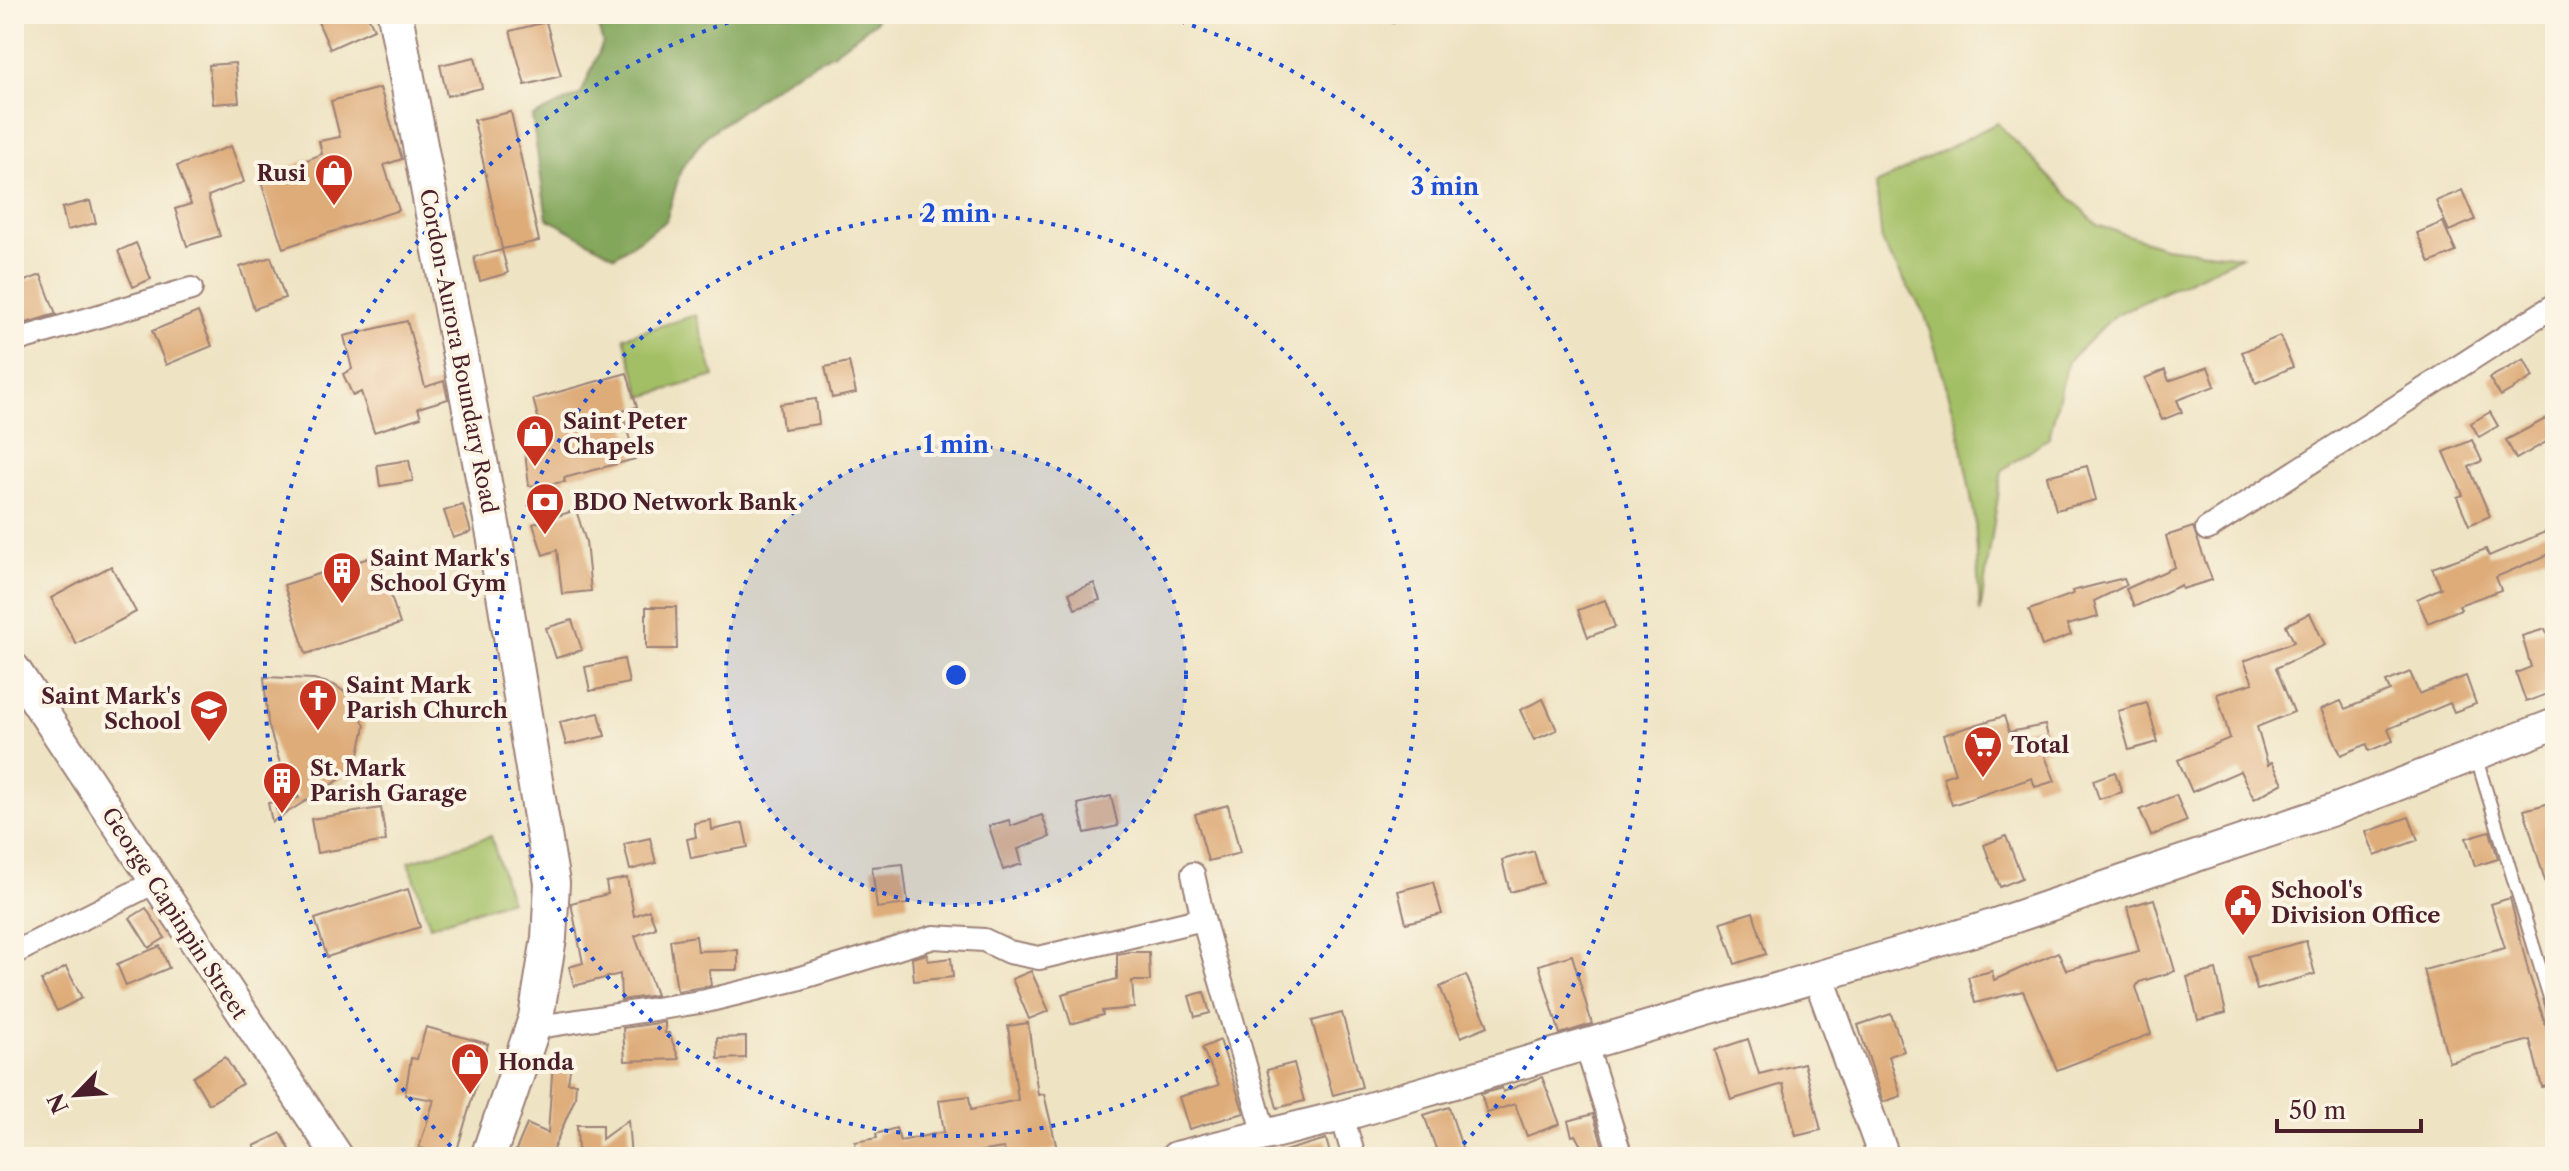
<svg xmlns="http://www.w3.org/2000/svg" width="2569" height="1171" font-family="'Libre Caslon Text',serif">
	<style>
		.green { fill: #a3bf65; stroke: #766f48; stroke-width: 2 }
		.forest { fill: #82a65a; stroke: #666242; stroke-width: 2 }
		.building { fill: #deac79 }
		.lines { fill: none; stroke-linecap: round; stroke-linejoin: round }
		.lane-casing { stroke: #9c8177; stroke-width: 15 }
		.street-casing { stroke: #9c8177; stroke-width: 26 }
		.secondary-casing { stroke: #9c8177; stroke-width: 34 }
		.primary-casing { stroke: #9c8177; stroke-width: 38 }
		.path { stroke: #9c8177; stroke-width: 3; stroke-dasharray: 2 6; stroke-linecap: butt }
		.lane { stroke: #fff; stroke-width: 11 }
		.street { stroke: #fff; stroke-width: 22 }
		.secondary { stroke: #fff; stroke-width: 30 }
		.primary { stroke: #fff; stroke-width: 34 }
		.ring { fill: none; stroke: #1d4ed8; stroke-width: 4; stroke-dasharray: 4 8 }
		.labels { text-anchor: middle; stroke-width: 8; stroke-linejoin: round; paint-order: stroke }
		.poi-label { font-size: 22px; font-weight: bold; fill: #4a1f2b; stroke: #fcf5e5; text-anchor: start }
		.street-label { font-size: 22px; fill: #4a1f2b; stroke: #fcf5e5 }
		.centre { fill: #1d4ed8; stroke: #fcf5e5; stroke-width: 4 }
		.ring-label { font-size: 24px; text-anchor: middle; font-weight: bold; fill: #1d4ed8; stroke: #fcf5e5; stroke-width: 8; stroke-linejoin: round; paint-order: stroke }
	</style>
	<rect width="100%" height="100%" fill="#fcf5e5"/>
	<filter id="ink" filterUnits="userSpaceOnUse"><feTurbulence type="fractalNoise" baseFrequency=".0125" numOctaves="2"/><feDisplacementMap in="SourceGraphic" scale="16" xChannelSelector="R" yChannelSelector="G"/><feConvolveMatrix kernelMatrix="1 2 1 2 8 2 1 2 1" color-interpolation-filters="sRGB"/></filter>
	<filter id="wash" filterUnits="userSpaceOnUse"><feTurbulence type="fractalNoise" baseFrequency=".006" numOctaves="4" result="noise"/><feDisplacementMap in="SourceGraphic" scale="32" xChannelSelector="R" yChannelSelector="G"/><feGaussianBlur stdDeviation="1.8" result="paint"/><feColorMatrix in="noise" values="0 0 0 0 0 0 0 0 0 0 0 0 0 0 0 0 0 1.4 0 .05"/><feComposite in="paint" operator="in"/></filter>
	<g filter="url(#wash)">
		<rect width="100%" height="100%" fill="#eee3c3"/>
		<g class="green">
			<polygon points="1997,123 2097,225 2164,247 2241,256 2115,315 2068,361 2049,437 2002,470 1980,613 1975,519 1958,425 1925,315 1882,243 1876,184"/>
			<polygon points="696,315 714,376 642,397 624,337"/>
			<polygon points="491,836 510,900 430,926 409,862"/>
		</g>
		<polygon class="forest" points="594,14 875,14 876,21 834,53 791,75 706,136 681,169 666,221 615,256 547,218 532,117 581,94 603,43"/>
		<g id="blocks">
			<g class="building">
				<polygon points="334,14 367,14 374,29 330,49 318,22"/>
				<polygon points="546,22 561,76 525,85 510,31"/>
				<polygon points="475,57 482,88 447,96 440,65"/>
				<polygon points="235,63 239,102 213,104 209,65"/>
				<polygon points="380,88 402,159 384,165 399,210 283,248 260,179 322,154 319,141 340,137 331,101"/>
				<polygon points="511,112 539,241 502,249 474,120"/>
				<polygon points="231,146 244,182 208,196 220,236 187,246 175,209 191,204 177,166"/>
				<polygon points="2462,190 2475,220 2449,231 2436,201"/>
				<polygon points="90,201 96,223 67,230 62,208"/>
				<polygon points="2443,222 2456,252 2430,263 2417,233"/>
				<polygon points="136,243 151,279 133,287 118,251"/>
				<polygon points="502,250 508,273 480,281 474,257"/>
				<polygon points="271,257 285,298 254,309 240,267"/>
				<polygon points="41,275 56,314 23,324 14,301 14,285"/>
				<polygon points="198,312 212,346 166,365 152,331"/>
				<polygon points="407,321 425,387 444,381 448,399 418,408 421,417 374,432 361,392 353,396 343,374 352,369 344,336"/>
				<polygon points="2280,336 2293,367 2256,383 2242,352"/>
				<polygon points="2524,359 2533,377 2501,396 2489,378"/>
				<polygon points="849,362 856,393 832,398 825,367"/>
				<polygon points="2208,367 2215,386 2177,400 2182,412 2162,420 2145,378 2165,370 2169,381"/>
				<polygon points="627,373 637,407 622,411 635,459 564,478 565,482 529,486 525,453 547,450 533,399"/>
				<polygon points="816,399 819,424 783,429 780,404"/>
				<polygon points="2490,412 2498,426 2479,437 2471,423"/>
				<polygon points="2555,414 2555,437 2516,459 2506,440"/>
				<polygon points="2472,440 2482,461 2469,467 2490,516 2469,525 2457,497 2463,495 2444,452"/>
				<polygon points="409,460 413,481 380,486 377,465"/>
				<polygon points="2087,466 2096,500 2056,510 2047,476"/>
				<polygon points="463,505 471,532 453,538 444,511"/>
				<polygon points="576,510 586,542 591,591 562,594 557,550 543,555 533,524"/>
				<polygon points="2193,527 2212,580 2182,589 2181,585 2134,607 2126,589 2175,567 2166,536"/>
				<polygon points="2545,532 2554,552 2496,577 2501,590 2459,605 2461,609 2428,623 2417,599 2441,588 2432,568 2486,549 2489,556"/>
				<polygon points="378,555 400,624 306,654 284,585"/>
				<polygon points="111,566 136,612 76,644 51,598"/>
				<polygon points="2124,578 2127,585 2094,601 2098,617 2067,625 2071,635 2042,646 2029,610 2073,594 2072,591"/>
				<polygon points="1094,583 1100,600 1075,609 1069,593"/>
				<polygon points="1605,600 1615,627 1588,637 1578,610"/>
				<polygon points="646,607 676,607 677,649 646,649"/>
				<polygon points="2310,613 2325,645 2276,668 2294,712 2257,727 2268,765 2272,762 2283,783 2254,799 2240,771 2192,792 2178,760 2230,738 2217,694 2253,683 2244,661 2294,642 2286,625"/>
				<polygon points="572,620 582,650 556,658 546,628"/>
				<polygon points="2545,629 2555,661 2555,691 2526,702 2516,673 2531,667 2522,636"/>
				<polygon points="624,659 629,683 590,691 585,667"/>
				<polygon points="2410,672 2419,694 2466,676 2476,704 2454,712 2450,703 2388,729 2393,741 2369,751 2367,744 2341,755 2321,709 2341,701 2345,709 2390,691 2386,682"/>
				<polygon points="264,677 314,679 334,685 352,697 365,726 359,754 350,769 339,780 272,822 268,803 299,798 280,763 268,724"/>
				<polygon points="1543,699 1557,730 1534,740 1520,710"/>
				<polygon points="2147,703 2158,742 2129,750 2118,711"/>
				<polygon points="599,713 605,736 566,745 560,722"/>
				<polygon points="2004,716 2009,732 2045,725 2051,749 2043,751 2055,781 2035,787 2032,778 1952,805 1943,777 1955,773 1943,735"/>
				<polygon points="2115,772 2122,792 2099,799 2093,780"/>
				<polygon points="2176,795 2187,821 2151,836 2140,810"/>
				<polygon points="1111,796 1118,826 1085,833 1078,804"/>
				<polygon points="2550,803 2555,818 2555,900 2551,901 2524,810"/>
				<polygon points="1228,805 1240,853 1208,861 1195,814"/>
				<polygon points="381,808 386,841 317,853 311,819"/>
				<polygon points="1042,815 1050,837 1018,849 1022,864 1003,870 989,826 1009,820 1011,826"/>
				<polygon points="2409,817 2418,840 2375,856 2366,832"/>
				<polygon points="711,820 712,830 743,823 748,847 691,858 687,839 696,837 694,823"/>
				<polygon points="2490,831 2498,859 2475,866 2466,838"/>
				<polygon points="2006,836 2022,878 2000,887 1984,845"/>
				<polygon points="650,838 656,863 630,870 624,844"/>
				<polygon points="1534,851 1543,883 1510,892 1502,860"/>
				<polygon points="903,864 908,904 877,908 872,867"/>
				<polygon points="627,878 634,916 649,910 656,928 635,936 656,995 621,1000 620,974 574,986 569,967 583,963 571,903 608,894 606,882"/>
				<polygon points="1433,882 1442,914 1406,923 1398,891"/>
				<polygon points="408,889 420,927 327,957 315,919"/>
				<polygon points="2510,898 2529,974 2555,1053 2555,1084 2542,1087 2530,1040 2449,1062 2424,970 2505,948 2491,904"/>
				<polygon points="2154,899 2175,971 2139,982 2136,987 2151,1034 2057,1070 2023,991 1975,1003 1968,977 1992,971 1994,980 2058,952 2066,970 2139,951 2127,907"/>
				<polygon points="146,908 165,938 149,948 130,918"/>
				<polygon points="1753,912 1766,954 1735,964 1721,922"/>
				<polygon points="696,936 698,951 738,950 738,970 709,970 711,986 677,991 670,940"/>
				<polygon points="2306,941 2315,974 2257,990 2248,956"/>
				<polygon points="160,946 169,968 126,986 117,964"/>
				<polygon points="1129,952 1149,952 1150,981 1132,981 1134,1008 1102,1011 1103,1015 1071,1024 1062,994 1117,979 1117,954"/>
				<polygon points="927,954 928,961 951,958 953,977 914,981 912,958"/>
				<polygon points="1572,955 1592,1024 1560,1034 1539,965"/>
				<polygon points="66,967 82,998 57,1011 41,981"/>
				<polygon points="2216,970 2226,1013 2198,1020 2187,977"/>
				<polygon points="1031,971 1049,1011 1029,1019 1012,979"/>
				<polygon points="1466,975 1488,1026 1461,1037 1440,987"/>
				<polygon points="1204,992 1210,1013 1195,1017 1189,996"/>
				<polygon points="1342,1013 1362,1087 1333,1095 1312,1021"/>
				<polygon points="1891,1014 1904,1051 1889,1056 1901,1096 1883,1102 1858,1025"/>
				<polygon points="665,1022 665,1033 669,1033 679,1059 625,1061 623,1028"/>
				<polygon points="1028,1023 1038,1095 1044,1094 1057,1149 1022,1157 1005,1157 1004,1148 944,1157 858,1157 855,1142 877,1138 876,1134 896,1128 900,1141 944,1132 939,1100 969,1096 971,1110 1018,1100 1008,1026"/>
				<polygon points="426,1027 488,1044 455,1157 419,1148 434,1100 405,1095 411,1058 417,1059"/>
				<polygon points="746,1037 746,1058 718,1059 717,1038"/>
				<polygon points="1748,1039 1759,1074 1804,1063 1821,1130 1796,1136 1783,1084 1731,1100 1715,1050"/>
				<polygon points="1220,1040 1244,1113 1189,1129 1179,1097 1219,1085 1202,1048"/>
				<polygon points="225,1057 242,1084 209,1104 193,1077"/>
				<polygon points="553,1061 571,1063 568,1083 576,1083 575,1098 550,1157 513,1157 527,1124 548,1133"/>
				<polygon points="1294,1063 1304,1101 1277,1108 1267,1070"/>
				<polygon points="1542,1077 1560,1124 1527,1136 1515,1104 1487,1113 1481,1094 1502,1088 1503,1092"/>
				<polygon points="1449,1107 1465,1157 1439,1157 1424,1115"/>
				<polygon points="1593,1114 1606,1157 1587,1157 1575,1135 1572,1136 1568,1121"/>
				<polygon points="628,1120 631,1157 616,1157 616,1151 578,1152 577,1125 602,1125 602,1139"/>
				<polygon points="281,1133 294,1157 260,1157 254,1146"/>
				<polygon points="1326,1139 1331,1157 1275,1157 1274,1154"/>
			</g>
		</g>
	</g>
	<g filter="url(#ink)">
		<use href="#blocks" fill-opacity="0" stroke="#9c8177" stroke-width="2"/>
		<g class="lines">
			<g class="lane-casing">
				<polyline id="lane" points="2476,757 2555,1016"/>
			</g>
			<g class="street-casing">
				<g id="street">
					<polyline points="14,341 191,289"/>
					<polyline points="2207,529 2555,305"/>
					<polyline points="1193,874 1203,919 1265,1135"/>
					<polyline points="14,953 155,882"/>
					<polyline points="532,1028 706,1001 797,979 934,937 984,940 1009,952 1039,958 1203,919"/>
					<polyline points="1586,1045 1621,1157"/>
					<polyline points="1342,1116 1354,1157"/>
				</g>
			</g>
			<g class="secondary-casing">
				<g id="secondary">
					<polyline points="14,668 338,1157"/>
					<polyline points="1819,978 1884,1157"/>
					<polyline points="1176,1157 1342,1116 1977,930 2333,810 2555,724"/>
				</g>
			</g>
			<g class="primary-casing">
				<polyline id="primary" points="395,14 495,540 552,883 549,938 536,1018 488,1157"/>
			</g>
			<polyline class="path" points="1393,24 1394,14"/>
			<use href="#lane" class="lane"/>
			<use href="#street" class="street"/>
			<use href="#secondary" class="secondary"/>
			<use href="#primary" class="primary"/>
		</g>
	</g>
	<circle cx="956" cy="675" r="230" fill="#1d4ed8" fill-opacity=".12"/>
	<g class="ring">
		<circle cx="956" cy="675" r="230"/>
		<circle cx="956" cy="675" r="461"/>
		<path d="M459 1155A691 691 0 0 1 754 14M1158 14A691 691 0 0 1 1453 1155"/>
	</g>
	<defs>
		<g id="shop-pin" transform="scale(2)"><path d="M0 17L-7.5 6A9.5 9.5 0 1 1 7.5 6Z" fill="#c8321e" stroke="#fcf5e5"/><path d="M-5-2.5h2.3a2.7 3.5 0 0 1 5.4 0H5L5.5 6h-11ZM-1.5-2.5h3a1.5 2.3 0 0 0-3 0Z" fill="#fff"/></g>
		<g id="bank-pin" transform="scale(2)"><path d="M0 17L-7.5 6A9.5 9.5 0 1 1 7.5 6Z" fill="#c8321e" stroke="#fcf5e5"/><path d="M-6-4H6V4H-6ZM0-2.3a2.3 2.3 0 1 0 0 4.6a2.3 2.3 0 1 0 0-4.6Z" fill="#fff"/></g>
		<g id="building-pin" transform="scale(2)"><path d="M0 17L-7.5 6A9.5 9.5 0 1 1 7.5 6Z" fill="#c8321e" stroke="#fcf5e5"/><path d="M-4-6H4V6H1V3H-1V6H-4ZM-2.5-4.3h1.7v1.8h-1.7ZM.8-4.3h1.7v1.8H.8ZM-2.5-1h1.7V.8h-1.7ZM.8-1h1.7V.8H.8Z" fill="#fff"/></g>
		<g id="church-pin" transform="scale(2)"><path d="M0 17L-7.5 6A9.5 9.5 0 1 1 7.5 6Z" fill="#c8321e" stroke="#fcf5e5"/><path d="M-1.2-6h2.4v3.5h3.3v2.4h-3.3V6h-2.4V-.1h-3.3v-2.4h3.3Z" fill="#fff"/></g>
		<g id="school-pin" transform="scale(2)"><path d="M0 17L-7.5 6A9.5 9.5 0 1 1 7.5 6Z" fill="#c8321e" stroke="#fcf5e5"/><path d="M0-5L7-2L0 1L-7-2ZM-4 1L0 2.5L4 1V4Q0 6-4 4Z" fill="#fff"/></g>
		<g id="supermarket-pin" transform="scale(2)"><path d="M0 17L-7.5 6A9.5 9.5 0 1 1 7.5 6Z" fill="#c8321e" stroke="#fcf5e5"/><path d="M-6-5.5h2.5l.6 2H6L4.5 2H-2.5L-4.4-4H-6ZM-1.5 3.2a1.3 1.3 0 1 0 .1 0ZM3 3.2a1.3 1.3 0 1 0 .1 0Z" fill="#fff"/></g>
		<g id="civic-pin" transform="scale(2)"><path d="M0 17L-7.5 6A9.5 9.5 0 1 1 7.5 6Z" fill="#c8321e" stroke="#fcf5e5"/><path d="M-.6-6.5H3V-4.5H.6V-3L4-1V1h2V6H-6V1h2V-1L-.6-3ZM-1.2 2.5V6h2.4V2.5Z" fill="#fff"/></g>
	</defs>
	<g fill-rule="evenodd">
		<use href="#shop-pin" x="334" y="173"/>
		<use href="#shop-pin" x="535" y="434"/>
		<use href="#bank-pin" x="545" y="502"/>
		<use href="#building-pin" x="342" y="571"/>
		<use href="#church-pin" x="318" y="698"/>
		<use href="#school-pin" x="209" y="709"/>
		<use href="#supermarket-pin" x="1983" y="745"/>
		<use href="#building-pin" x="282" y="781"/>
		<use href="#civic-pin" x="2243" y="903"/>
		<use href="#shop-pin" x="470" y="1062"/>
	</g>
	<g class="labels">
		<g class="poi-label">
			<text x="306" y="181" text-anchor="end">Rusi</text>
			<text x="563" y="429">Saint Peter<tspan x="563" dy="25">Chapels</tspan></text>
			<text x="573" y="510">BDO Network Bank</text>
			<text x="370" y="566">Saint Mark's<tspan x="370" dy="25">School Gym</tspan></text>
			<text x="346" y="693">Saint Mark<tspan x="346" dy="25">Parish Church</tspan></text>
			<text x="181" y="704" text-anchor="end">Saint Mark's<tspan x="181" dy="25">School</tspan></text>
			<text x="2011" y="753">Total</text>
			<text x="310" y="776">St. Mark<tspan x="310" dy="25">Parish Garage</tspan></text>
			<text x="2271" y="898">School's<tspan x="2271" dy="25">Division Office</tspan></text>
			<text x="498" y="1070">Honda</text>
		</g>
		<g class="street-label">
			<text transform="translate(459 351) rotate(79)" y="8">Cordon-Aurora Boundary Road</text>
			<text transform="translate(175 913) rotate(57)" y="8">George Capinpin Street</text>
		</g>
	</g>
	<circle cx="956" cy="675" r="12" class="centre"/>
	<g class="ring-label">
		<text x="1445" y="195">3 min</text>
		<text x="956" y="222">2 min</text>
		<text x="956" y="453">1 min</text>
	</g>
	<rect width="2569" height="1171" fill="none" stroke="#fcf5e5" stroke-width="48"/>
	<g transform="translate(76 1095) rotate(245)" stroke="#fcf5e5" stroke-width="6" paint-order="stroke">
	<path d="M0-6L14 30L0 20L-14 30Z" fill="#4a1f2b"/>
	<text y="-12" font-size="22" font-weight="bold" text-anchor="middle" fill="#4a1f2b">N</text>
	</g>
	<path d="M2277 1119v12h144v-12" fill="none" stroke="#4a1f2b" stroke-width="4"/>
	<text x="2289" y="1119" font-size="24" fill="#4a1f2b" stroke="#fcf5e5" stroke-width="6" paint-order="stroke">50 m</text>
</svg>
